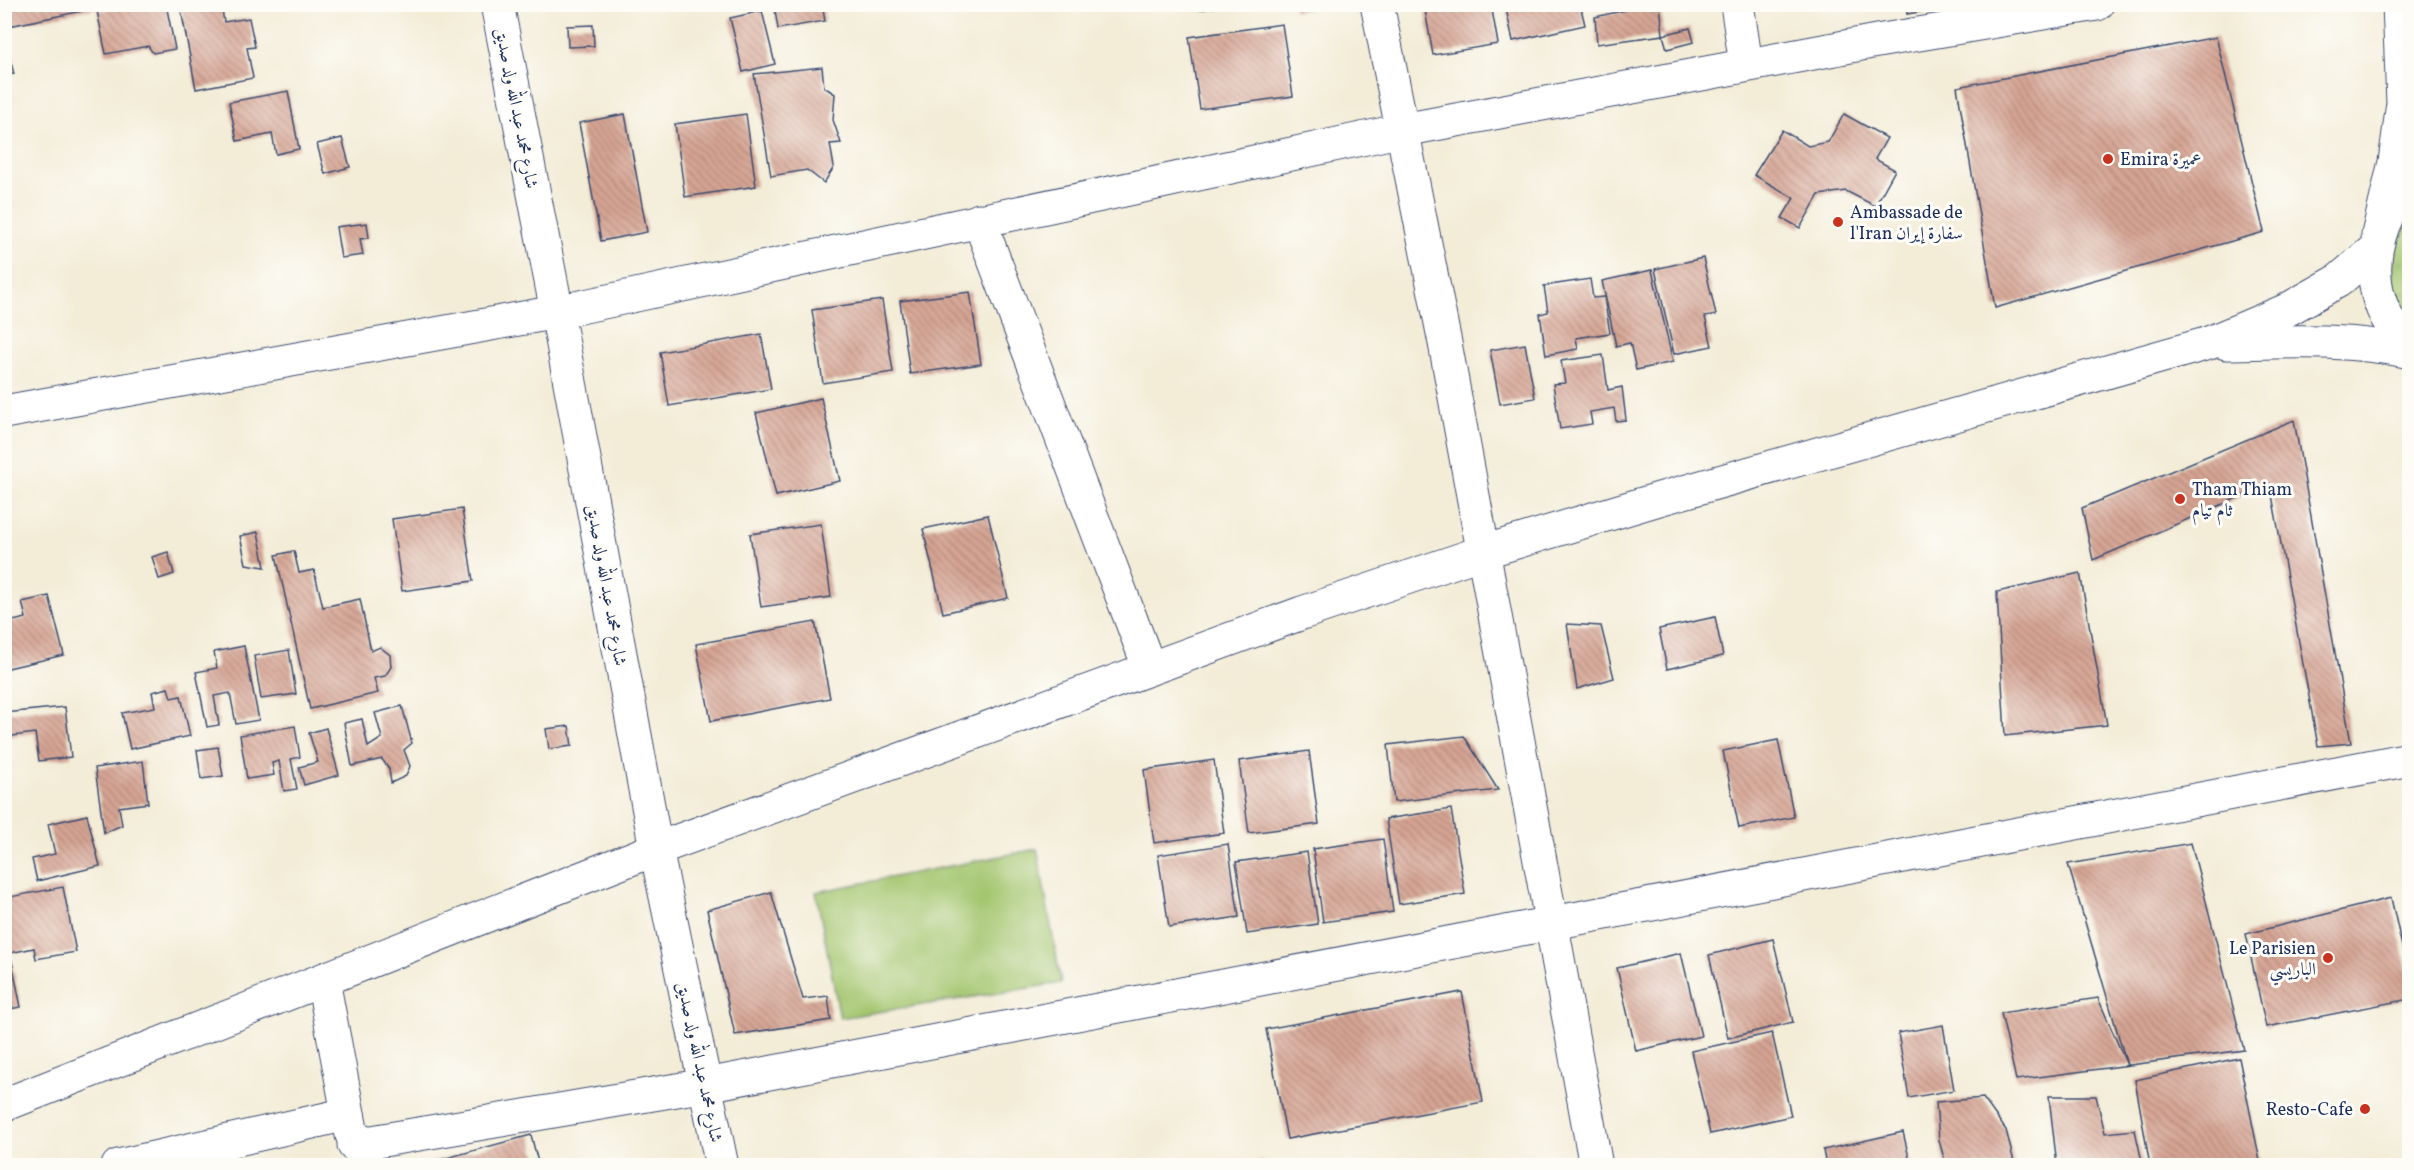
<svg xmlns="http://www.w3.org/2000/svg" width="2414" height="1170" font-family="Vollkorn,Amiri,serif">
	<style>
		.grass { fill: url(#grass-tufts); stroke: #607a66; stroke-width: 1.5 }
		.pitch { fill: #a4c66f; stroke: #607a66; stroke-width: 1.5 }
		.building { fill: url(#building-back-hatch) }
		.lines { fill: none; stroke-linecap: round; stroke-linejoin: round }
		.minor-casing { stroke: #3b4b70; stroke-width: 35 }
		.tertiary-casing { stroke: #3b4b70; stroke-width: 35 }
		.trunk-casing { stroke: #3b4b70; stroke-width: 35 }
		.minor { stroke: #fff; stroke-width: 33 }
		.tertiary { stroke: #fff; stroke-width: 33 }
		.trunk { stroke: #fff; stroke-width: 33 }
		.poi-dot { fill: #c8321e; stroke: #fdfcf7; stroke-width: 2 }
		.labels { text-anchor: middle; stroke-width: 6; stroke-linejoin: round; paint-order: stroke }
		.street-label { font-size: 18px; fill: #1b2f5e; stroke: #fdfcf7 }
		.poi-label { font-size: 18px; fill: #1b2f5e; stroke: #fdfcf7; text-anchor: start }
	</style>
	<defs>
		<pattern id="grass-tufts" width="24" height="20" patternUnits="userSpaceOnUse" patternTransform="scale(1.5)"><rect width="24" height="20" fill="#a4c66f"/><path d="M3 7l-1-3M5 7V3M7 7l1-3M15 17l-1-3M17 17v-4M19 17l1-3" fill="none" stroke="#8daa63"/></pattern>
		<pattern id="building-back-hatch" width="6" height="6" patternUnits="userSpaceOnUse" patternTransform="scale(1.5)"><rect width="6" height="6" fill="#d6a493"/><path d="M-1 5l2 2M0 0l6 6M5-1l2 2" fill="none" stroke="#ad867b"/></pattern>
	</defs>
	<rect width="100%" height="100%" fill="#fdfcf7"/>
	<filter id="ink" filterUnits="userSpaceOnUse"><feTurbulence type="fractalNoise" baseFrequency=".0167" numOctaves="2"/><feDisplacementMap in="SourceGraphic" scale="12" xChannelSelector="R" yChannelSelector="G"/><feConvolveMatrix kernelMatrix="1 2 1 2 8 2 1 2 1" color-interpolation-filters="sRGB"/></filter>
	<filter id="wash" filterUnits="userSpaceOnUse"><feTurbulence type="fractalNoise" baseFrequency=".008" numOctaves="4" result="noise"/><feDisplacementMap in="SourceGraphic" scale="24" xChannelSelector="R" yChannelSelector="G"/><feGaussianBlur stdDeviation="1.35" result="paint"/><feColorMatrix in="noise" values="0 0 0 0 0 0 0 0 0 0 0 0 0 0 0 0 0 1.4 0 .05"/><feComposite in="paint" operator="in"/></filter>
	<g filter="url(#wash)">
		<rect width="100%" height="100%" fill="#f3ecd7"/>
		<path class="grass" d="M2409,219V323C2385,290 2389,251 2409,219Z"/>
		<polygon class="pitch" points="1037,849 1061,983 840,1018 816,892"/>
		<g id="blocks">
			<g class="building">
				<polygon points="4,4 107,4 107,6 4,27"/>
				<polygon points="126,4 166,4 175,49 153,53 148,46 106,54 97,11"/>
				<polygon points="180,4 221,4 224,22 249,18 255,47 247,48 253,78 196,89"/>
				<polygon points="774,4 822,4 825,21 778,29"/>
				<polygon points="1199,4 1222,4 1222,6 1200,10"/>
				<polygon points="1293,4 1317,4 1318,8 1294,11"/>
				<polygon points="1424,4 1491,4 1498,44 1433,55"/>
				<polygon points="1505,4 1580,4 1585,25 1513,41"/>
				<polygon points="1630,4 1660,4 1663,35 1597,44 1595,17 1630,9"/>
				<polygon points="1906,4 1952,4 1952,6 1907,14"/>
				<polygon points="762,11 775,64 743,72 730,18"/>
				<polygon points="1282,24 1293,96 1200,109 1189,37"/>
				<polygon points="593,25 594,46 568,47 567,26"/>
				<polygon points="1690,28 1694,42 1667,49 1663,35"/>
				<polygon points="4,35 14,74 4,75"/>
				<polygon points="2216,37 2264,232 1995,308 1957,87"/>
				<polygon points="822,67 824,87 835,94 833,120 841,143 830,144 834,167 824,183 807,170 771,176 754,74"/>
				<polygon points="288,91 299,149 276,154 272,134 237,141 229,102"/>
				<polygon points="625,114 647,232 601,241 579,123"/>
				<polygon points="746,114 756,186 685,197 675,124"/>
				<polygon points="1844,114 1887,138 1875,159 1895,170 1875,206 1846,191 1819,195 1800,228 1782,218 1794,198 1754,175 1782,130 1808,146 1828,142"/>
				<polygon points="342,138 350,167 325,174 317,144"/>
				<polygon points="367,223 369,238 360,239 363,255 341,258 336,227"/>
				<polygon points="1703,258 1716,315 1705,317 1712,346 1674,354 1655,269"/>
				<polygon points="1652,270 1673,362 1636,370 1630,343 1616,346 1602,281"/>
				<polygon points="1590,279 1593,298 1604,297 1610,333 1576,338 1578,349 1546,355 1540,314 1548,312 1544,286"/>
				<polygon points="970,292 981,364 910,374 900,301"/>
				<polygon points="882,300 893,372 823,383 812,310"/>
				<polygon points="761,334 771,389 669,406 660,352"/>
				<polygon points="1525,344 1535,398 1500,404 1490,350"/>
				<polygon points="1603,355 1608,390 1622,387 1626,420 1616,421 1614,408 1590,412 1592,424 1560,429 1553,384 1565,383 1561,361"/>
				<polygon points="821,398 840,481 776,496 756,413"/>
				<polygon points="2294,420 2351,743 2318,746 2270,484 2093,560 2082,508"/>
				<polygon points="462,509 473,581 402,591 392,519"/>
				<polygon points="988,515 1008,598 943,613 923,529"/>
				<polygon points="821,524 831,597 761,607 750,534"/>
				<polygon points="258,532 265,567 246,564 240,536"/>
				<polygon points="294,551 299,573 314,570 323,607 360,599 371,651 380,647 390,655 391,667 385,676 374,678 378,693 310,709 276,555"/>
				<polygon points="168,552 174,574 159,579 152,557"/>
				<polygon points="2080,573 2107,725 2005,736 1997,592"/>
				<polygon points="49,596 64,655 4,669 4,623 26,618 22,602"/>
				<polygon points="1715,617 1723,656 1667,669 1659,629"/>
				<polygon points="815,622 830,698 711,721 696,644"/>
				<polygon points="1567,624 1601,626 1614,678 1577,689"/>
				<polygon points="244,646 259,720 236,724 230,693 214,696 219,725 207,727 196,672 217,668 214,652"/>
				<polygon points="289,650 296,694 261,699 254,656"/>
				<polygon points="168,688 171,698 181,696 190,736 130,749 122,713 155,707 152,692"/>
				<polygon points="402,706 412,743 404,750 410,766 406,776 391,783 389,769 382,759 352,766 344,723 362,719 368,747 382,738 375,713"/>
				<polygon points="65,707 71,757 39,761 35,733 5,737 4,713"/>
				<polygon points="295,726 300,757 291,759 297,789 284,791 279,761 272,763 274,775 247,779 240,735"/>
				<polygon points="569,726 572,746 549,749 546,729"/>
				<polygon points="326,728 339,775 304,785 299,767 318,762 309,733"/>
				<polygon points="1464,736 1498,790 1394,802 1388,745"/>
				<polygon points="1778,740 1794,817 1739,828 1723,751"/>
				<polygon points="218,747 223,776 201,779 197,750"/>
				<polygon points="1309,751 1319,824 1249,833 1239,761"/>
				<polygon points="1214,760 1224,833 1154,843 1144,770"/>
				<polygon points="143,761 148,803 119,807 122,825 104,833 95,768"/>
				<polygon points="1451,809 1465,894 1399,904 1386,819"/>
				<polygon points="87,815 100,866 37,881 32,859 55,854 48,824"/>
				<polygon points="1383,839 1393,912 1323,922 1313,849"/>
				<polygon points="2191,843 2244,1050 2016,1080 2001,1013 2098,998 2127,1065 2068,864"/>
				<polygon points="1228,844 1239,917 1169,927 1158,855"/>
				<polygon points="1307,852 1318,924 1247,934 1236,862"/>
				<polygon points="63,887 76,952 36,959 34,948 10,953 21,1007 4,1010 4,898"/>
				<polygon points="771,892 803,999 828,996 831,1020 735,1035 707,910"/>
				<polygon points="2391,898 2410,982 2410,999 2266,1027 2246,934"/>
				<polygon points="1773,939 1793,1022 1728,1038 1709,955"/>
				<polygon points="1681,953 1701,1036 1636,1051 1617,968"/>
				<polygon points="1462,992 1483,1102 1287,1139 1266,1029"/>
				<polygon points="1943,1025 1954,1090 1909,1098 1898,1033"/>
				<polygon points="1772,1033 1791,1116 1710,1134 1691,1051"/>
				<polygon points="2239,1058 2261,1166 2150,1166 2135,1080"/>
				<polygon points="2049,1096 2096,1096 2105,1133 2135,1130 2143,1166 2057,1166"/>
				<polygon points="1983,1098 2006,1130 2015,1166 1946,1166 1939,1140 1936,1102"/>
				<polygon points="1903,1132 1911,1166 1826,1166 1823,1150"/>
				<polygon points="531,1135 539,1166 421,1166 421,1165"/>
				<polygon points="1263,1161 1264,1166 1248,1166 1248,1165"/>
			</g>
		</g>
	</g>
	<g filter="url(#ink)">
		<use href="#blocks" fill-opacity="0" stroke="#3b4b70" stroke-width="1.5"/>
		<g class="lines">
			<g class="minor-casing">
				<g id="minor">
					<polyline points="497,4 557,312 656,849 722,1166"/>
					<polyline points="1377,4 1445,343 1596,1166"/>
					<polyline points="1737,4 1746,65"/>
					<polyline points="979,220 1149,667"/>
					<polyline points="4,412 557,312 1403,130 1877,41 2097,4"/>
					<polyline points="323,980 352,1135"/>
					<polyline points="354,1145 706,1085 2410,759"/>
					<polyline points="118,1166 348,1114"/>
				</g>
			</g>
			<g class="tertiary-casing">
				<g id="tertiary">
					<path d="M2226,343C2287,342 2349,338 2410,352"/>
					<polyline points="4,1105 656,849 1302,613 1483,552 1659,499 2209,343 2285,311 2338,281 2374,250"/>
				</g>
			</g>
			<g class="trunk-casing">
				<g id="trunk">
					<path d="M2388,214C2366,260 2370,310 2410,346"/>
					<polyline points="2378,235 2395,162 2403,103 2399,4"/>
				</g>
			</g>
			<use href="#minor" class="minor"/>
			<use href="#tertiary" class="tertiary"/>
			<use href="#trunk" class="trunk"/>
		</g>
	</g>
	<g class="poi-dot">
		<circle cx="2108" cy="159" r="6"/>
		<circle cx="1838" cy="222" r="6"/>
		<circle cx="2180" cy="499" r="6"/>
		<circle cx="2328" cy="958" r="6"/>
		<circle cx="2365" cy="1109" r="6"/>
	</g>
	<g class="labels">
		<g class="street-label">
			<text transform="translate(517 108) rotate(79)" y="6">شارع محمد عبد الله ولد صديق</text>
			<text transform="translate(607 585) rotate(80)" y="6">شارع محمد عبد الله ولد صديق</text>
			<text transform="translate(700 1062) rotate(78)" y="6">شارع محمد عبد الله ولد صديق</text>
		</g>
		<g class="poi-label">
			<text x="2120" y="165">Emira عميرة</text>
			<text x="1850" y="218">Ambassade de<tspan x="1850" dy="21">l'Iran سفارة إيران</tspan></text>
			<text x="2192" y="495">Tham Thiam<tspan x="2192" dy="21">ثام تيام</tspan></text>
			<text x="2316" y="954" text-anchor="end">Le Parisien<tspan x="2316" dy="21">الباريسي</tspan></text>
			<text x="2353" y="1115" text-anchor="end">Resto-Cafe</text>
		</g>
	</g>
	<rect width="2414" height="1170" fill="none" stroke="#fdfcf7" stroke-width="24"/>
</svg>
